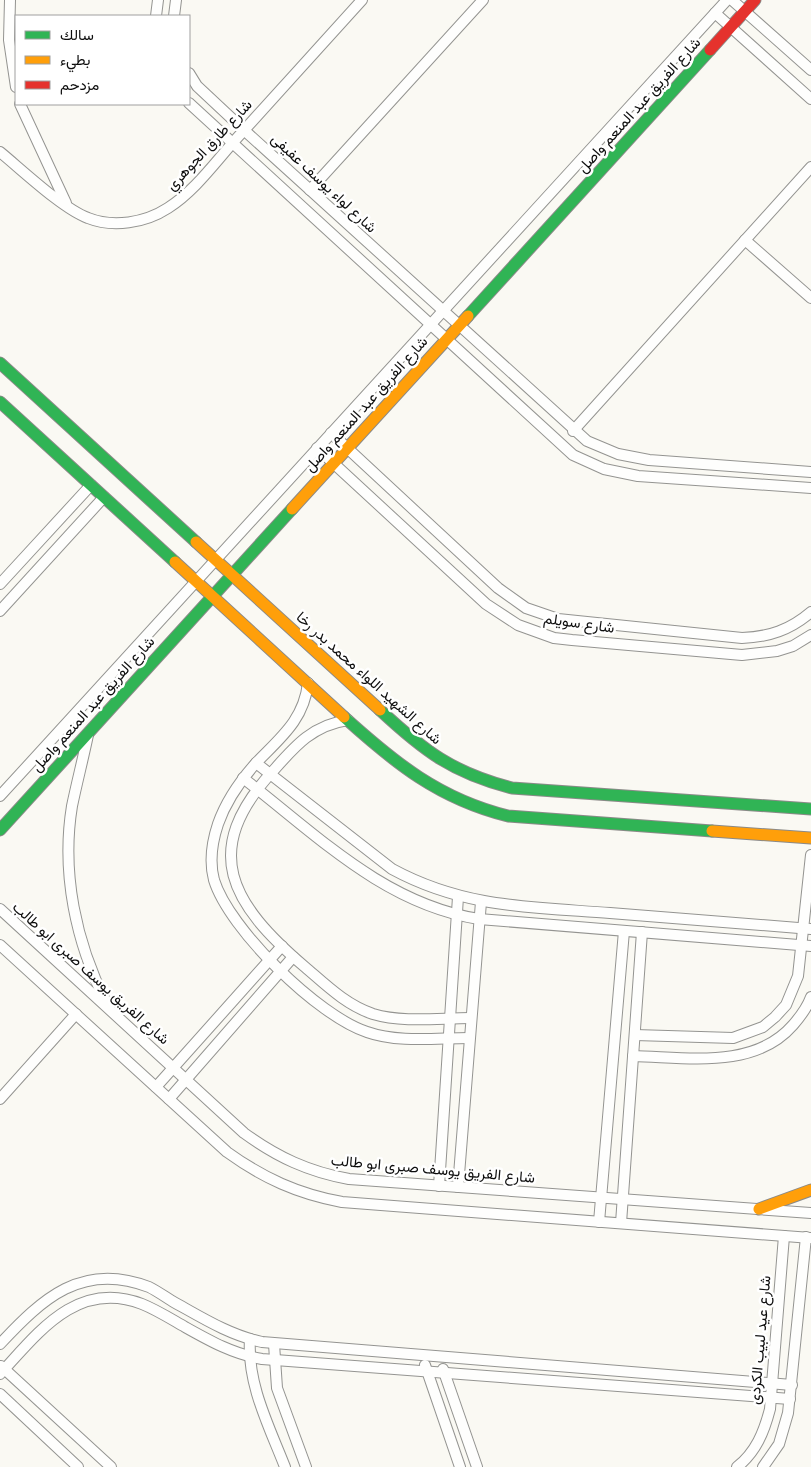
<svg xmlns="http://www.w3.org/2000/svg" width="811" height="1467" font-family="'Times New Roman',Vazirmatn,serif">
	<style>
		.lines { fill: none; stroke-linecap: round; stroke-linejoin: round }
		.street-casing { stroke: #949491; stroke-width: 12 }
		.fast-casing { stroke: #8b8a88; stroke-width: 13 }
		.slow-casing { stroke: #8b8a88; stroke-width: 13 }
		.jam-casing { stroke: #8b8a88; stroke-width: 13 }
		.street { stroke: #fefefd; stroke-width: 10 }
		.fast { stroke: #30b455; stroke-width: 11 }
		.slow { stroke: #ff9f0a; stroke-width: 11 }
		.jam { stroke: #e5322d; stroke-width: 11 }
		.labels { text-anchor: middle; stroke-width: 5; stroke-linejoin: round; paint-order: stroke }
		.street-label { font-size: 15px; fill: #0e0e0e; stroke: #fff }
	</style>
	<rect width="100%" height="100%" fill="#faf9f3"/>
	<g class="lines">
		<g class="street-casing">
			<g id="street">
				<polyline points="10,0 9,40 16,87"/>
				<polyline points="732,0 811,70"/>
				<polyline points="715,13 811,99"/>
				<polyline points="156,16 158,0"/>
				<polyline points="174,16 176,0"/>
				<polyline points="189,73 197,86 244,130 587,441 618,454 649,460 811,472"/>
				<polyline points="189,103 573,455 604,469 638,476 811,488"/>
				<polyline points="20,104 66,203"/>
				<path d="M0,152C22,170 63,209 88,218C113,228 145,223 168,208C195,191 216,161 237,138C279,92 320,46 362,0"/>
				<polyline points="310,190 483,0"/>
				<polyline points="745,240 811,298"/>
				<polyline points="573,431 811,167"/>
				<path d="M331,433L498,588L526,608L558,619L742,638C769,637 790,630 811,612"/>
				<polyline points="317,448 486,604 518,625 554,638 572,640 742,655 777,651 793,646 811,635"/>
				<polyline points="0,584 91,485"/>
				<polyline points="0,611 104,497"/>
				<path d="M308,683C304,720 280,738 256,763C240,781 226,801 218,824C212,842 209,861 214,880C229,929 318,1016 367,1032C398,1043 436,1038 469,1038"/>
				<path d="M348,720C313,725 295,746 273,771C199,851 231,904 305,967C326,985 346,1005 373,1014C403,1023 439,1018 470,1018"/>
				<path d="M88,735C83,759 77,782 72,806C61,873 76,943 106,1002"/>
				<path d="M256,763L392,869C464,908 530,907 610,913C677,918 744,924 811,929"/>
				<path d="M243,778C317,835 384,904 479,919L811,946"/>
				<polyline points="0,796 727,0"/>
				<path d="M0,909L244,1133C277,1157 309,1172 349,1179L811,1213"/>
				<path d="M0,945L227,1152C263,1178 298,1194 342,1202L811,1238"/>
				<polyline points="635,1035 733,1038 763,1027 775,1017 786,1005 798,976 811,855"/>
				<path d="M633,1056C686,1057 754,1070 793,1025C800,1017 807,1008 811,997"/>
				<polyline points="156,1087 282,946"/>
				<polyline points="0,1099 76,1014"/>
				<polyline points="169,1099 293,957"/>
				<polyline points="439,1186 458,897"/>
				<polyline points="458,1187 481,902"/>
				<polyline points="599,1222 624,931"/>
				<polyline points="621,1223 642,932"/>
				<path d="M250,1339C247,1384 269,1426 285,1467"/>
				<path d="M0,1344C42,1299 82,1261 149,1287C157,1291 164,1296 172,1301C201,1317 229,1335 262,1342L792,1385"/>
				<polyline points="274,1344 277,1388 306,1467"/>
				<polyline points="425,1365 460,1467"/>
				<polyline points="1,1366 111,1467"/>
				<polyline points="443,1369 477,1467"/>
				<path d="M0,1374C38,1333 77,1279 142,1304C157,1310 171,1319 185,1327C210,1341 233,1354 262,1359L790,1399"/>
				<polyline points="0,1394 78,1467"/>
				<path d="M737,1467C756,1452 764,1432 770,1409L784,1236"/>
				<polyline points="763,1467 779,1444 788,1413 806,1237"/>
			</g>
		</g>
		<g class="fast-casing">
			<g id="fast">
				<polyline points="468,316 710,50"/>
				<polyline points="0,363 196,542"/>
				<polyline points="0,402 175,562"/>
				<path d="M380,710C424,751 453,773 512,788L811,809"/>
				<path d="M344,717C395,763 439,799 508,816L712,831"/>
				<polyline points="0,830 292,509"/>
			</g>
		</g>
		<g class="slow-casing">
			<g id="slow">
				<polyline points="292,509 468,316"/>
				<polyline points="196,542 380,710"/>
				<polyline points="175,562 344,717"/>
				<polyline points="712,831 811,838"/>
				<polyline points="759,1209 811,1190"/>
			</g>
		</g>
		<g class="jam-casing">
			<polyline id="jam" points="710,50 755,0"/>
		</g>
		<use href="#street" class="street"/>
		<use href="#fast" class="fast"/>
		<use href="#slow" class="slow"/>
		<use href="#jam" class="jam"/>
	</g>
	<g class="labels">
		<g class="street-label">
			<text transform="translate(639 105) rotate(-48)" y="5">شارع الفريق عبد المنعم واصل</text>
			<text transform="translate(209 145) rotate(-47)" y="5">شارع طارق الجوهري</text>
			<text transform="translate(324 183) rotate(43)" y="5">شارع لواء يوسف عفيفى</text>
			<text transform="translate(366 404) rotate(-48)" y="5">شارع الفريق عبد المنعم واصل</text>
			<text transform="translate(579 623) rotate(8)" y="5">شارع سويلم</text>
			<text transform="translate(369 678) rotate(42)" y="5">شارع الشهيد اللواء محمد بدر رخا</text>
			<text transform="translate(93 704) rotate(-48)" y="5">شارع الفريق عبد المنعم واصل</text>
			<text transform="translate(91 973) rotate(42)" y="5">شارع الفريق يوسف صبرى ابو طالب</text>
			<text transform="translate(433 1169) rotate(5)" y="5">شارع الفريق يوسف صبرى ابو طالب</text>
			<text transform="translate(760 1340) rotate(-85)" y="5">شارع عيد لبيب الكردى</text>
		</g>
	</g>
	<rect x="15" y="15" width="175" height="90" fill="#ffffff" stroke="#9f9f9f"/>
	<rect x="25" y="31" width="25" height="8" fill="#30b455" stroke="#9f9f9f"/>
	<text x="60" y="40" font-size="15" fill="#0e0e0e">سالك</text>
	<rect x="25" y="56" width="25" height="8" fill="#ff9f0a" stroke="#9f9f9f"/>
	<text x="60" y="65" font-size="15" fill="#0e0e0e">بطيء</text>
	<rect x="25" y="81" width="25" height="8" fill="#e5322d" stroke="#9f9f9f"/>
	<text x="60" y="90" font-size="15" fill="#0e0e0e">مزدحم</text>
</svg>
